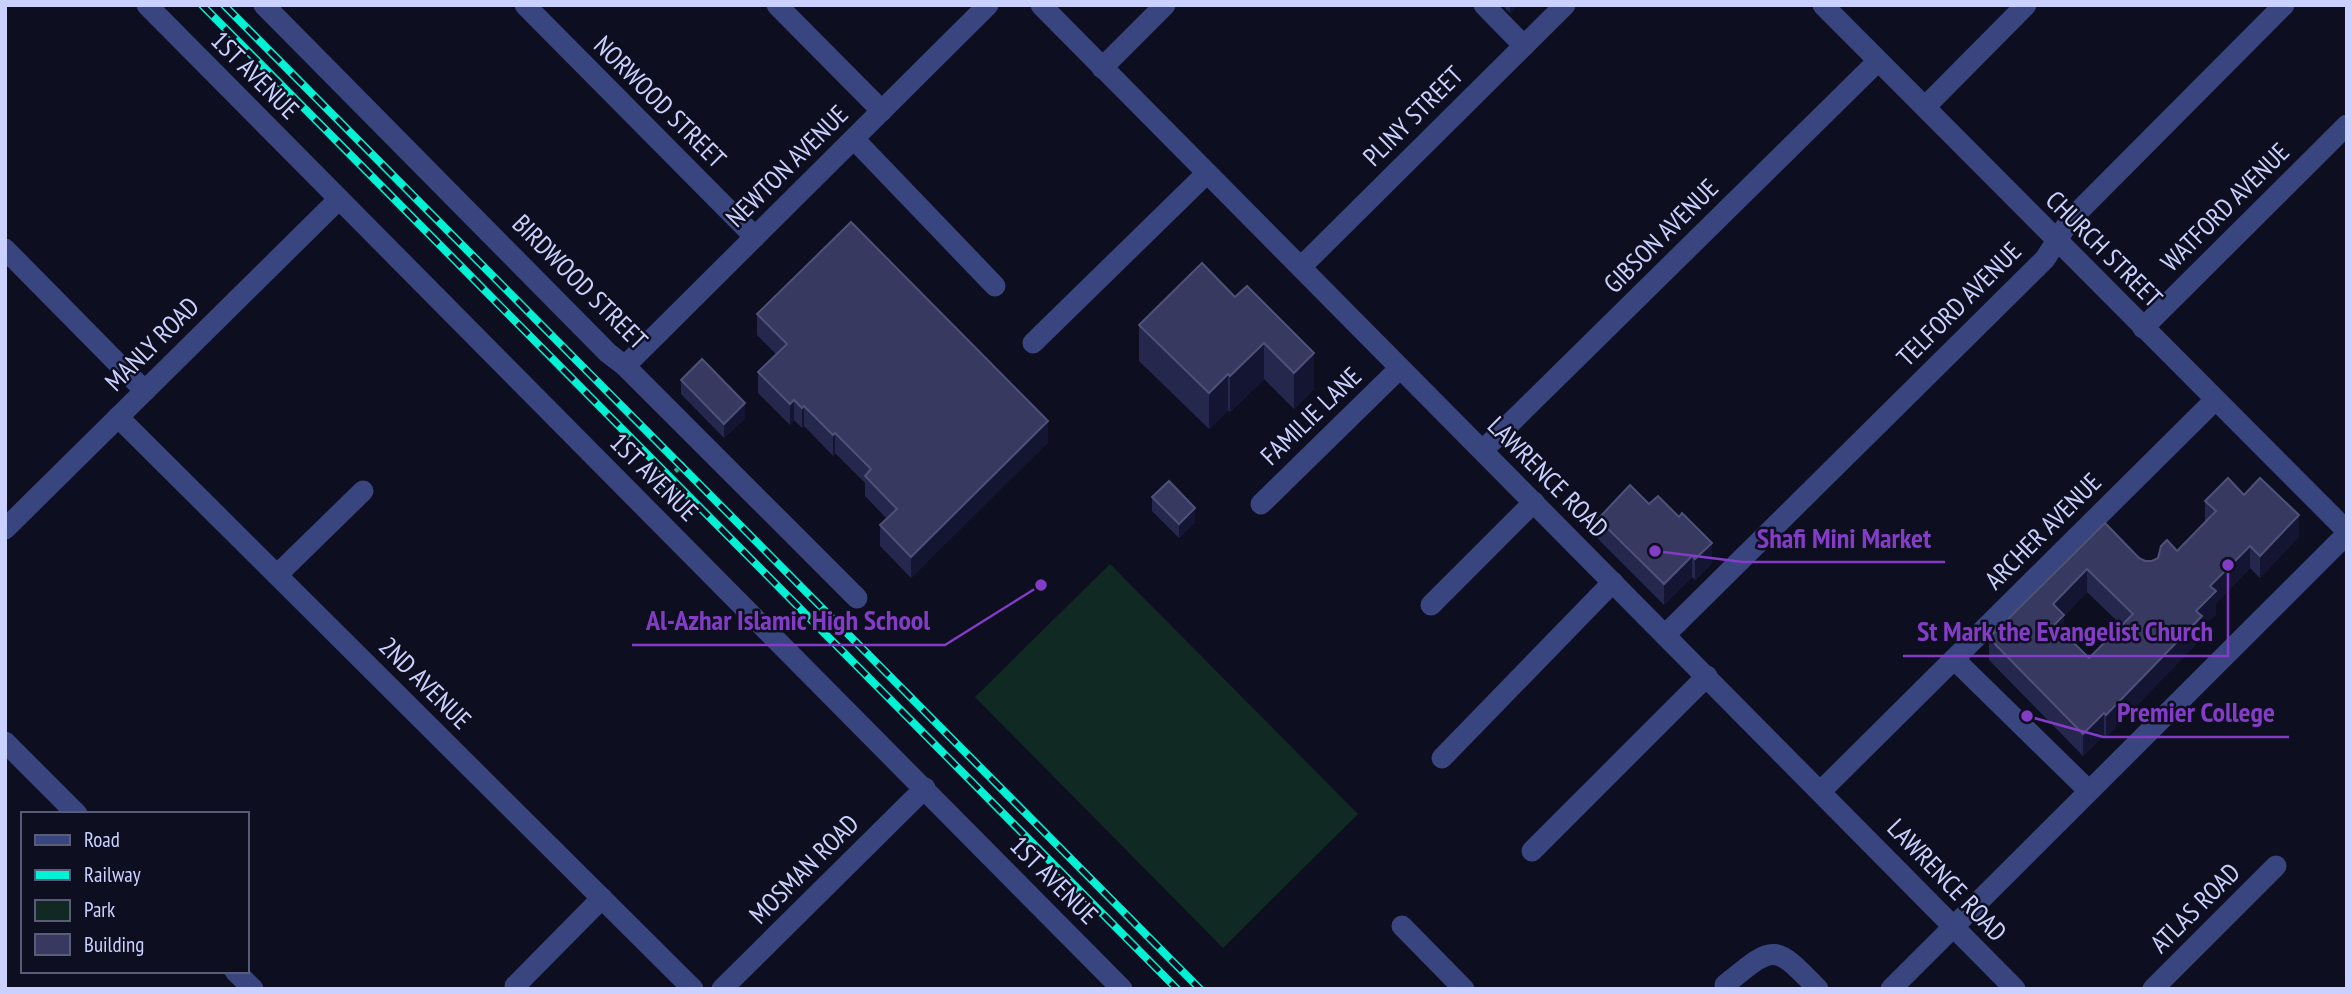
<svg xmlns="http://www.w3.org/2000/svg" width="2352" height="994" font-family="'PT Sans Narrow',sans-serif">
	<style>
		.green { fill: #102922 }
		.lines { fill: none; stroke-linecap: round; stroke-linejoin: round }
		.path { stroke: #2faf8b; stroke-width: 4.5; stroke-dasharray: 3.5 5; stroke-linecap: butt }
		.minor { stroke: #38457e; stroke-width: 21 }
		.rail-casing { stroke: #03f2d5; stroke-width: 8 }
		.rail { stroke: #0d0e1f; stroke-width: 5; stroke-dasharray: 16; stroke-linecap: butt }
		.wall { fill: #25274d; fill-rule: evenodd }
		.shaded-wall { fill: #141533 }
		.building { fill: #373960; stroke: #4e5179; stroke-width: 2; fill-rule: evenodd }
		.labels { text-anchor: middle; stroke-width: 5; stroke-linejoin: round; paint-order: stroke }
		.street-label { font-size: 26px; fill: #cbd1fe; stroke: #0d0e1f }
		.leader { fill: none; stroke: #833cc5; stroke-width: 2.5 }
		.callout-dot { fill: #833cc5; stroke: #0d0e1f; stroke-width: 2.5 }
		.callout-label { font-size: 28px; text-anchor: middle; font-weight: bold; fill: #833cc5; stroke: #0d0e1f; stroke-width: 5; stroke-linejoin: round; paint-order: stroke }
	</style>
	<rect width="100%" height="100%" fill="#0d0e1f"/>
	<polygon class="green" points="1110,564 1358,814 1223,948 975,697"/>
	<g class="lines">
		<polyline class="path" points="657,489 686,461"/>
		<g class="minor">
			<polyline points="147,5 1122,989"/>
			<polyline points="264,5 608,353 625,366 857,598"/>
			<polyline points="525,5 755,237"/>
			<polyline points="777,5 882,111"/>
			<polyline points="1041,5 2015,989"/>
			<polyline points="1484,5 1524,46"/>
			<polyline points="1823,5 2347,531"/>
			<polyline points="1102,68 1165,5"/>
			<polyline points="1925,107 2026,5"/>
			<polyline points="854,139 995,286"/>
			<polyline points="5,249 145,391"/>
			<polyline points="1301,267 1565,5"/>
			<polyline points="2143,328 2347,125"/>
			<polyline points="1033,343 1207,173"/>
			<polyline points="625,366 988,5"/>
			<polyline points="118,417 693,989"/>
			<polyline points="1483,450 1878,61"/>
			<polyline points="1261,504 1400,368"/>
			<polyline points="5,529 339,199"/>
			<polyline points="277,575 363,491"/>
			<polyline points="1431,605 1534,502"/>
			<polyline points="1665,635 2045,259 2070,220 2284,5"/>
			<polyline points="1954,659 2089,791"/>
			<polyline points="5,742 77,814"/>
			<polyline points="1442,758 1613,582"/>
			<polyline points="1821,791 2215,400"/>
			<polyline points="1532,851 1707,676"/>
			<polyline points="1402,926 1464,989"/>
			<polyline points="235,971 253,989"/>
			<path d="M1725,985C1774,945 1773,942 1818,989"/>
			<polyline points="515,986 602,898"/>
			<polyline points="722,989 925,788"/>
			<polyline points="1891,989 2347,534"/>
			<polyline points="2153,989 2276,866"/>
		</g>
		<g class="rail-casing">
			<g id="rail">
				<polyline points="202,5 1177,989"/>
				<polyline points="224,5 1200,989"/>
			</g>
		</g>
		<use href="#rail" class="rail"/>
	</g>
	<g class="wall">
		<polygon points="1502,5 1518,5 1510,13"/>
		<polygon points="1202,263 1314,389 1294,409 1264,379 1230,412 1228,410 1209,429 1139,361 1139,325"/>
		<polygon points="757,314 1048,442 911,578 880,546 880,525 887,519 865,496 865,483 835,453 833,456 804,426 802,428 794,420 790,425 758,393 758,372 776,354 757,335"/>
		<polygon points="681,380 745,418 724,438 681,394"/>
		<path d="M2244,495L2299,537L2260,578L2250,568L2216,603V614L2202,627V638L2106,737L2104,735L2083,756L1989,660V638L2105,523L2139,558L2145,561H2152L2177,551L2205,522V501ZM2087,592L2121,625L2089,658L2064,633V616Z"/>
		<polygon points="1152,497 1195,522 1179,538 1152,511"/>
		<polygon points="1649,504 1712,563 1695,580 1692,577 1664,605 1598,539 1598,519"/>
	</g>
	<g class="shaded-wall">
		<polygon points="1510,5 1518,5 1510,13"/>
		<polygon points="1264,343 1264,379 1230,412 1230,376"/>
		<polygon points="1314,353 1314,389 1294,409 1294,373"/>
		<polygon points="1228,374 1228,410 1209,429 1209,393"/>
		<polygon points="794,400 794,420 790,425 790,404"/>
		<polygon points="745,403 745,418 724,438 724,424"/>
		<polygon points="804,406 804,426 802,428 802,408"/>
		<polygon points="1048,421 1048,442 911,578 911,557"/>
		<polygon points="835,433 835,453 833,456 833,435"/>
		<polygon points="1195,508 1195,522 1179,538 1179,524"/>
		<polygon points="2299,515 2299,537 2260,578 2260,556"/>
		<polygon points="1712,543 1712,563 1695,580 1695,559"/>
		<polygon points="2250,546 2250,568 2216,603 2216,614 2202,627 2202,638 2106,737 2106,715 2196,611 2210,586"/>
		<polygon points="1692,556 1692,577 1664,605 1664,584"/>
		<polygon points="2087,569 2087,592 2064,616 2064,637 2055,646 2053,604"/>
		<polygon points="2104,713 2104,735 2083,756 2083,734"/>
	</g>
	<g class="building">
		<polygon points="851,222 1048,421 911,557 880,525 897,509 865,476 871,469 835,433 833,435 804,406 802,408 794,400 790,404 758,372 787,344 757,314"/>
		<polygon points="1202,263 1235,297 1247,286 1314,353 1294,373 1264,343 1230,376 1228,374 1209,393 1139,325"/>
		<polygon points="702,359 745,403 724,424 681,380"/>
		<path d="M2228,478L2244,495L2260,478L2299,515L2260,556L2250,546L2210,586L2216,591L2196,611L2202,616L2106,715L2104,713L2083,734L1989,638L2105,523L2139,558L2145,561H2152L2158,558L2161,546L2167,540L2177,551L2216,511L2205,501ZM2087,569L2133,614L2089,658L2055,624L2064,615L2053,604Z"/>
		<polygon points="1169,481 1195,508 1179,524 1152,497"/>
		<polygon points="1630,485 1649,504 1658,496 1679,517 1682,513 1712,543 1695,559 1692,556 1664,584 1598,519"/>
	</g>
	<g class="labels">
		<g class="street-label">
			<text transform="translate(255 75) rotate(45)" y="9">1ST AVENUE</text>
			<text transform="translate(660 102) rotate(45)" y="9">NORWOOD STREET</text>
			<text transform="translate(1413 116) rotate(-45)" y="9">PLINY STREET</text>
			<text transform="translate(787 166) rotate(-45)" y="9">NEWTON AVENUE</text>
			<text transform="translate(2225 207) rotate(-45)" y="9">WATFORD AVENUE</text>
			<text transform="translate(1661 236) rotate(-45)" y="9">GIBSON AVENUE</text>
			<text transform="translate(2104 249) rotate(45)" y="9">CHURCH STREET</text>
			<text transform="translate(580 282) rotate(45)" y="9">BIRDWOOD STREET</text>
			<text transform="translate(1959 304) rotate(-45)" y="9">TELFORD AVENUE</text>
			<text transform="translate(152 344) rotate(-45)" y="9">MANLY ROAD</text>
			<text transform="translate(1311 416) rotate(-44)" y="9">FAMILIE LANE</text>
			<text transform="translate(654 477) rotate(45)" y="9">1ST AVENUE</text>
			<text transform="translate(1548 477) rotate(45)" y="9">LAWRENCE ROAD</text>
			<text transform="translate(2043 531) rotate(-45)" y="9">ARCHER AVENUE</text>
			<text transform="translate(425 683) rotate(45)" y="9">2ND AVENUE</text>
			<text transform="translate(804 869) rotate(-45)" y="9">MOSMAN ROAD</text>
			<text transform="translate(1054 880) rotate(45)" y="9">1ST AVENUE</text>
			<text transform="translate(1947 880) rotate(46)" y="9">LAWRENCE ROAD</text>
			<text transform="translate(2195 908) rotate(-45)" y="9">ATLAS ROAD</text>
		</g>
	</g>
	<path class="leader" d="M1655 551L1743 562H1945M1041 585L945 645H632M2228 565L2228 656H1903M2027 716L2103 737H2289"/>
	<g class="callout-dot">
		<circle cx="1655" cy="551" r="7"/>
		<circle cx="1041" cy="585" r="7"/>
		<circle cx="2228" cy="565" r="7"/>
		<circle cx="2027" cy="716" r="7"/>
	</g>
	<g class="callout-label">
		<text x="1844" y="548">Shafi Mini Market</text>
		<text x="788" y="630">Al-Azhar Islamic High School</text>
		<text x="2065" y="641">St Mark the Evangelist Church</text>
		<text x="2196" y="722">Premier College</text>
	</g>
	<rect width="2352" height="994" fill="none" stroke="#cbd1fe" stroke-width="14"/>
	<rect x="21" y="812" width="228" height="161" fill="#0d0e1f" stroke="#595c78" stroke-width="2"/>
	<rect x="35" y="835" width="35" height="10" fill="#38457e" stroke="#595c78" stroke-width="2"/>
	<text x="84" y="847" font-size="21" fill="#cbd1fe">Road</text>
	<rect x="35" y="870" width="35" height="10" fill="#03f2d5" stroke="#595c78" stroke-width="2"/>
	<text x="84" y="882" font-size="21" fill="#cbd1fe">Railway</text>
	<rect x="35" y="900" width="35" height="21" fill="#102922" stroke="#595c78" stroke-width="2"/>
	<text x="84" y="917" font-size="21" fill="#cbd1fe">Park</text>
	<rect x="35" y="934" width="35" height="21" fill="#373960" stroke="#595c78" stroke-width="2"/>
	<text x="84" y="952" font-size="21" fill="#cbd1fe">Building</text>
</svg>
